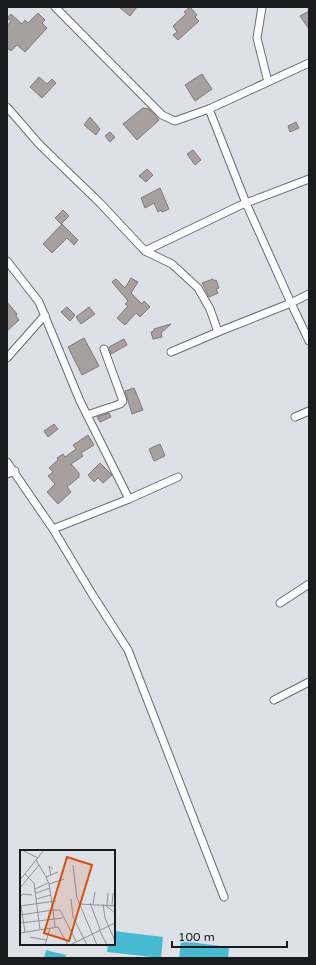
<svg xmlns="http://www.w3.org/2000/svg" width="316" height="965" font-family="'Varela Round',sans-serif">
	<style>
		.water { fill: #47b9d1 }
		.building { fill: #a89f9f; stroke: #817878 }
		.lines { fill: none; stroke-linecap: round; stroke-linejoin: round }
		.street-casing { stroke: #6a6c72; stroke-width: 9 }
		.street { stroke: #fff; stroke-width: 7 }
		.inset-road { fill: none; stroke: #909196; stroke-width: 1 }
		.view { fill: #d3530e; fill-opacity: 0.15; stroke: #d3530e; stroke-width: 2 }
		.inset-edge { fill: none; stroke: #1a1b1d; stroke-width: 2 }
	</style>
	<rect width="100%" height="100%" fill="#dee0e7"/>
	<g class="water">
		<polygon points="114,931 163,937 161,958 107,952 108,944 114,944"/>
		<polygon points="181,941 229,947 228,958 179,958"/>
		<polygon points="46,950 66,955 66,958 44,958"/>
	</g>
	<g class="building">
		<polygon points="119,7 137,7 130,16"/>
		<polygon points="190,7 197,15 195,17 199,21 178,40 173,35 177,32 173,26 186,14 184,12"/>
		<polygon points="309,11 309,29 300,16"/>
		<polygon points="38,13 45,20 42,23 47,28 25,52 17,45 11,51 7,48 7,26 11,21 7,18 11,14 22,24 25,20 28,23"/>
		<polygon points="202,74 212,89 195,101 185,85"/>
		<polygon points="39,77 47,84 52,79 56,83 42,98 30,87"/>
		<polygon points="143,108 149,109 159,120 137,140 123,124"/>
		<polygon points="90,117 100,129 96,135 84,125"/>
		<polygon points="296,122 299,128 290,132 288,126"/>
		<polygon points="110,132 115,137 110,142 105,136"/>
		<polygon points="193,150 201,160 195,165 187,154"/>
		<polygon points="147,169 153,175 146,182 139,176"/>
		<polygon points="160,188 169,209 162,212 161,210 158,212 154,203 145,208 141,198"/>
		<polygon points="63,210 69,216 61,224 55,218"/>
		<polygon points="62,224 78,240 74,245 67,238 52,253 43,244"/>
		<polygon points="131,278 138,282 131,293 142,304 144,301 150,307 140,317 136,313 125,325 117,318 128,306 125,304 128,301 112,282 116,279 125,288"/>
		<polygon points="213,279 214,281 216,280 219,288 216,289 218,293 209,297 202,283"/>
		<polygon points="7,302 17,314 16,316 19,320 7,331"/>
		<polygon points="67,307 75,315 70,321 61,312"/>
		<polygon points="89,307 95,314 81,324 76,317"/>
		<polygon points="171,324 161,333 162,337 153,339 151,332 154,331 154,329"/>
		<polygon points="84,338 99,366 82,375 68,347"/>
		<polygon points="124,339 127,345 111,354 109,347"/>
		<polygon points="134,388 143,410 132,414 125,391"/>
		<polygon points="109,413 111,417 100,422 97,417"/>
		<polygon points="54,424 58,429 48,437 44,431"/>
		<polygon points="88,435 94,445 81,453 83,456 71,464 79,473 79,477 67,487 71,492 58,504 47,492 55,484 48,476 53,472 49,468 58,460 57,458 63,454 65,457 76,449 73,445"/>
		<polygon points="160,444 165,456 154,461 149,449"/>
		<polygon points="100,463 112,475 103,483 98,478 94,482 88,475"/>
	</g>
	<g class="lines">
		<g class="street-casing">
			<g id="street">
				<polyline points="55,7 162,115 175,121 209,109 309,63"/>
				<polyline points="262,7 257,38 268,82"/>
				<polyline points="7,107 39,144 100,203 145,251 172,264 198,288 210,309 218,332 291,303 309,341"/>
				<polyline points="209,109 246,203 291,303 309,294"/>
				<polyline points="145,251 241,205 309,179"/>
				<polyline points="7,261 39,302 80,401 129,499"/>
				<polyline points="171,352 218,332"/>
				<polyline points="7,358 45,315"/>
				<polyline points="87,415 120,404 123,401 104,349"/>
				<polyline points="295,417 309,411"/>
				<polyline points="7,462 53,529 92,594 128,650 224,897"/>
				<polyline points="7,474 15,471"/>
				<polyline points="53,529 129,499 178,477"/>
				<polyline points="280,603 309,584"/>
				<polyline points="274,700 309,682"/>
			</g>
		</g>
		<use href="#street" class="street"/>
	</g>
	<g transform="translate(20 850)">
		<rect width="95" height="95" fill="#dee0e7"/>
		<path class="inset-road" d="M2,0L18,8M16,10L26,27L38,22M53,15L57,48L77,95M5,24L14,33L20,79M31,26L29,16L33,19M26,27L29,34L44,29M0,30L24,0M29,34L33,60H40L56,91M0,38L19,15M15,39L28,33M16,43L30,38M0,47L3,44L12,45M16,49L31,45M51,49L53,67L67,95M70,53L80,79M59,54L95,56M73,54L75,42M83,54L85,68L95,91M85,55L95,63M87,55L88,43M92,55L93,44H95M0,56L36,51M1,56L5,82M0,65L33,60L35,77M0,73L43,68M79,79L87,95M0,83L38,77L48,95M10,87L26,90M25,95L30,78M50,95L95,73"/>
		<path class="view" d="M47,7L72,15L49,91L24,83Z"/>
		<rect width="95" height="95" class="inset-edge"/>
	</g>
	<rect width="316" height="965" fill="none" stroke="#1a1b1d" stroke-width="16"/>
	<path d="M172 941v6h115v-6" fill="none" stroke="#1a1b1d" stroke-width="2"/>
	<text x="178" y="941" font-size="12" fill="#1a1b1d" stroke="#dee0e7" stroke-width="3" paint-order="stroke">100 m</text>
</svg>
